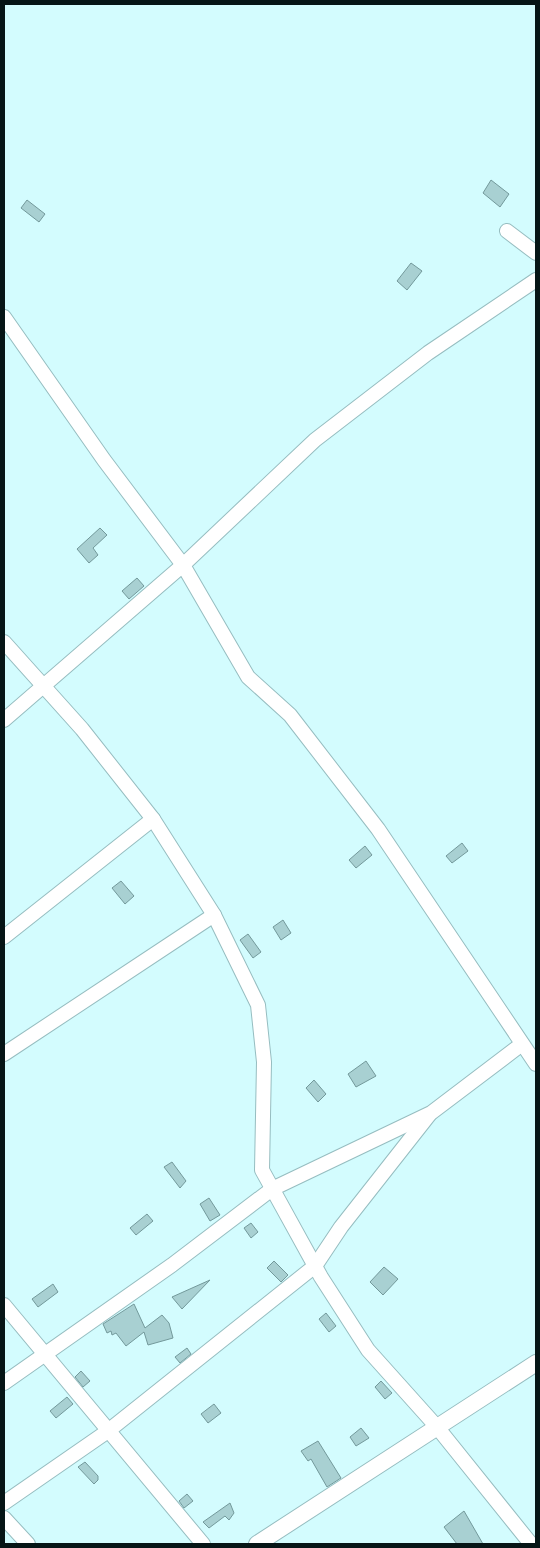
<svg xmlns="http://www.w3.org/2000/svg" width="540" height="1548" font-family="Poppins,sans-serif">
	<style>
		.building { fill: #a8d0d2; stroke: #73999b }
		.lines { fill: none; stroke-linecap: round; stroke-linejoin: round }
		.minor-casing { stroke: #96bdc0; stroke-width: 16 }
		.tertiary-casing { stroke: #96bdc0; stroke-width: 18 }
		.minor { stroke: #fff; stroke-width: 14 }
		.tertiary { stroke: #fff; stroke-width: 16 }
	</style>
	<rect width="100%" height="100%" fill="#d3fcfe"/>
	<g class="building">
		<polygon points="491,180 509,194 500,207 483,193"/>
		<polygon points="27,200 45,214 39,222 21,208"/>
		<polygon points="411,263 422,271 407,290 397,281"/>
		<polygon points="100,528 107,535 93,548 98,555 89,563 77,549"/>
		<polygon points="137,578 144,586 129,599 122,591"/>
		<polygon points="462,843 468,851 452,863 446,856"/>
		<polygon points="365,846 372,855 356,868 349,860"/>
		<polygon points="121,881 134,896 125,904 112,888"/>
		<polygon points="283,920 291,933 281,940 273,927"/>
		<polygon points="248,934 261,952 253,958 240,940"/>
		<polygon points="366,1061 376,1076 356,1087 348,1074"/>
		<polygon points="314,1080 326,1094 318,1102 306,1088"/>
		<polygon points="172,1162 186,1181 180,1188 164,1167"/>
		<polygon points="209,1198 220,1215 210,1221 200,1204"/>
		<polygon points="147,1214 153,1221 136,1235 130,1228"/>
		<polygon points="251,1223 258,1232 251,1238 244,1228"/>
		<polygon points="274,1261 288,1275 281,1282 267,1268"/>
		<polygon points="384,1267 398,1279 383,1295 370,1282"/>
		<polygon points="210,1280 182,1309 172,1297"/>
		<polygon points="53,1284 58,1292 38,1307 32,1299"/>
		<polygon points="134,1304 145,1328 162,1315 169,1323 173,1338 148,1345 144,1332 126,1346 116,1333 112,1335 111,1331 107,1333 103,1324"/>
		<polygon points="326,1313 336,1326 329,1332 319,1319"/>
		<polygon points="187,1348 191,1354 180,1363 175,1357"/>
		<polygon points="81,1371 90,1381 83,1387 75,1377"/>
		<polygon points="381,1381 392,1393 385,1399 375,1387"/>
		<polygon points="67,1397 73,1404 56,1418 50,1411"/>
		<polygon points="214,1404 221,1413 208,1423 201,1414"/>
		<polygon points="361,1428 369,1438 356,1446 350,1437"/>
		<polygon points="318,1441 341,1478 327,1487 311,1459 308,1461 301,1451"/>
		<polygon points="85,1462 98,1476 98,1480 94,1484 78,1467"/>
		<polygon points="187,1494 193,1501 184,1508 179,1501"/>
		<polygon points="230,1503 234,1513 229,1520 225,1516 209,1528 203,1522"/>
		<polygon points="464,1511 483,1544 457,1544 444,1527"/>
	</g>
	<g class="lines">
		<g class="minor-casing">
			<g id="minor">
				<polyline points="507,231 536,253"/>
				<polyline points="4,317 104,460 183,565 248,677 290,715 378,829 536,1064"/>
				<polyline points="4,642 82,729 153,819 214,915 258,1005 264,1062 262,1170 321,1277 368,1350 437,1427 531,1544"/>
				<polyline points="4,720 183,565 315,440 428,353 536,280"/>
				<polyline points="4,937 153,819"/>
				<polyline points="4,1054 214,915"/>
				<polyline points="4,1305 203,1544"/>
				<polyline points="4,1383 172,1265 272,1189 431,1113 522,1044"/>
				<polyline points="4,1503 108,1431 315,1266 341,1227 429,1115"/>
				<polyline points="4,1518 28,1544"/>
			</g>
		</g>
		<g class="tertiary-casing">
			<polyline id="tertiary" points="257,1544 536,1363"/>
		</g>
		<use href="#minor" class="minor"/>
		<use href="#tertiary" class="tertiary"/>
	</g>
	<rect width="540" height="1548" fill="none" stroke="#061516" stroke-width="10"/>
</svg>
